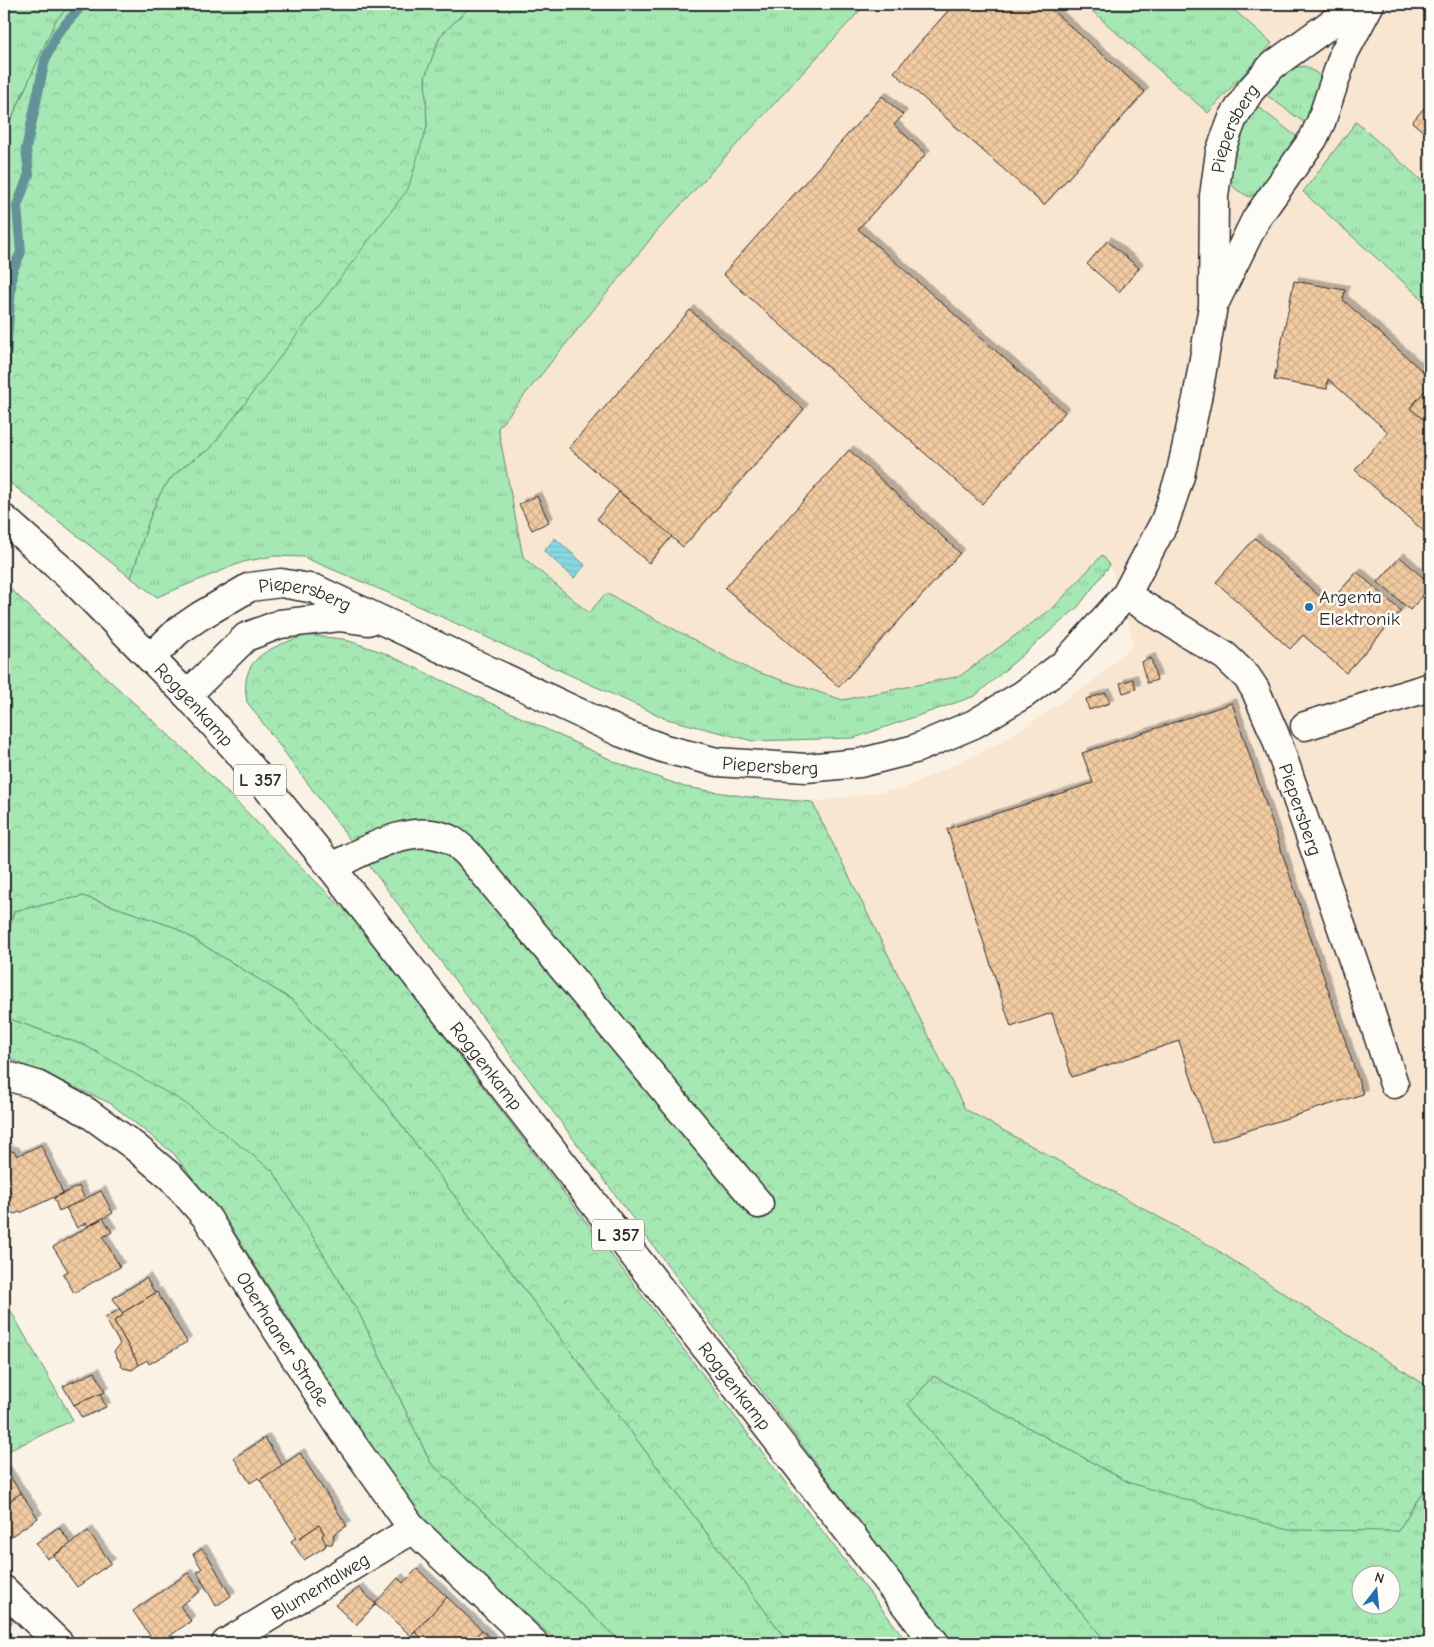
<svg xmlns="http://www.w3.org/2000/svg" width="1434" height="1647" font-family="'Comic Neue',sans-serif">
	<style>
		.built { fill: #f8e6d1 }
		.grass { fill: url(#grass-tufts); stroke: #688a6f; fill-rule: evenodd }
		.forest { fill: url(#forest-crowns); stroke: #688a6f }
		.water { fill: url(#water-rules); stroke: #639399 }
		.lines { fill: none; stroke-linecap: round; stroke-linejoin: round }
		.stream { stroke: #639399; stroke-width: 10 }
		.building { fill: url(#building-cross-hatch); stroke: #2b2b2b; filter: url(#shadow) }
		.minor-casing { stroke: #2b2b2b; stroke-width: 31 }
		.major-casing { stroke: #2b2b2b; stroke-width: 31 }
		.minor { stroke: #fdfcf7; stroke-width: 28 }
		.major { stroke: #fdfcf7; stroke-width: 28 }
		.poi-dot { fill: #1f6fb2; stroke: #fdfcf7; stroke-width: 2 }
		.labels { text-anchor: middle; stroke-width: 5; stroke-linejoin: round; paint-order: stroke }
		.shield { fill: #fdfcf7; stroke: #6a6a68; stroke-width: 1 }
		.shield-label { font-size: 18px; font-weight: bold; fill: #2b2b2b }
		.street-label { font-size: 19px; fill: #2b2b2b; stroke: #fdfcf7 }
		.poi-label { font-size: 19px; fill: #2b2b2b; stroke: #fdfcf7; text-anchor: start }
	</style>
	<defs>
		<pattern id="grass-tufts" width="24" height="20" patternUnits="userSpaceOnUse" patternTransform="scale(1.25)"><rect width="24" height="20" fill="#a5e8b3"/><path d="M3 7l-1-3M5 7V3M7 7l1-3M15 17l-1-3M17 17v-4M19 17l1-3" fill="none" stroke="#8ec79a"/></pattern>
		<pattern id="forest-crowns" width="20" height="18" patternUnits="userSpaceOnUse" patternTransform="scale(1.25)"><rect width="20" height="18" fill="#a5e8b3"/><path d="M2 6a3 3 0 1 1 6 0M12 15a3 3 0 1 1 6 0" fill="none" stroke="#8ec79a"/></pattern>
		<pattern id="water-rules" width="6" height="5" patternUnits="userSpaceOnUse" patternTransform="scale(1.25)"><rect width="6" height="5" fill="#88d8e3"/><path d="M0 2.5h6" fill="none" stroke="#76bac3"/></pattern>
		<pattern id="building-cross-hatch" width="8" height="8" patternUnits="userSpaceOnUse" patternTransform="scale(1.25)"><rect width="8" height="8" fill="#f2cba1"/><path d="M0 0l8 8M0 8l8-8" fill="none" stroke="#d0ae8b"/></pattern>
		<filter id="shadow"><feDropShadow dx="4.5" dy="-4.5" stdDeviation="0" flood-color="#0004"/></filter>
	</defs>
	<rect width="100%" height="100%" fill="#fbf2e6"/>
	<filter id="ink" filterUnits="userSpaceOnUse"><feTurbulence type="fractalNoise" baseFrequency=".02" numOctaves="2"/><feDisplacementMap in="SourceGraphic" scale="10" xChannelSelector="R" yChannelSelector="G"/><feConvolveMatrix kernelMatrix="1 2 1 2 8 2 1 2 1" color-interpolation-filters="sRGB"/></filter>
	<g filter="url(#ink)">
		<polygon class="built" points="866,4 1084,4 1208,112 1272,43 1227,4 1430,4 1430,188 1356,122 1304,192 1430,306 1430,1388 1211,1246 965,1109 812,802 902,789 1000,743 1099,677 1134,643 1110,565 1102,556 1054,607 960,676 843,700 751,670 606,593 589,613 523,557 498,428 657,231"/>
		<g class="grass">
			<polygon points="4,4 71,4 56,20 4,136"/>
			<path d="M473,4H866L657,231L498,428L523,557L589,613L606,593L751,670L843,700L960,676L1054,607L1102,555L1110,565L1078,607L975,696L854,738L753,741L667,719L391,594L303,557L273,556L243,562L157,597L131,578C140,552 150,507 165,486C176,470 194,458 210,449L427,126L425,77L440,36Z"/>
			<polygon points="1084,4 1227,4 1272,43 1208,113"/>
			<polygon points="1306,66 1319,75 1323,88 1309,126 1265,94 1291,68"/>
			<path d="M1257,106L1301,140L1260,192L1249,197C1243,193 1233,189 1230,182C1220,163 1248,123 1257,106Z"/>
			<polygon points="1356,122 1430,188 1430,306 1303,192"/>
			<polygon points="83,896 174,927 294,1001 379,1095 789,1643 622,1643 430,1462 360,1315 275,1175 86,1046 4,1017 4,950 14,911"/>
			<polygon points="4,1299 73,1420 4,1453"/>
			<path d="M934,1376L1130,1483L1398,1531L1430,1480V1643H1107L908,1404ZM1362,1574H1392V1604H1362Z"/>
		</g>
		<g class="forest">
			<path d="M71,4H473L440,36L425,77L427,126L408,189L210,449C194,458 176,470 165,486C150,507 140,552 131,578L4,478V136L56,20Z"/>
			<polygon points="4,583 188,753 360,926 908,1643 789,1643 379,1095 294,1001 174,927 83,896 14,911 4,950"/>
			<path d="M306,635L343,639L382,652L618,763L685,787L749,797L812,802L965,1109L1211,1246L1430,1388V1480L1398,1531L1288,1530L1130,1483L934,1376L908,1404L1107,1643H950L247,702C238,656 271,648 306,635Z"/>
			<polygon points="4,1017 86,1046 185,1103 273,1171 360,1315 430,1462 622,1643 559,1643 426,1525 381,1465 231,1227 174,1154 110,1103 4,1056"/>
		</g>
		<polygon class="water" points="555,538 585,565 574,578 544,551"/>
		<g class="lines">
			<polyline class="stream" points="4,386 12,272 21,252 17,206 29,174 26,149 45,60 57,34 83,4"/>
		</g>
		<g class="building">
			<polygon points="954,4 1045,4 1145,92 1044,205 894,72"/>
			<polygon points="1430,33 1430,45 1425,40"/>
			<polygon points="882,96 903,115 894,125 926,154 858,229 1065,412 982,504 723,274"/>
			<polygon points="1430,101 1430,137 1412,122"/>
			<polygon points="1107,241 1139,268 1119,292 1087,264"/>
			<polygon points="1294,281 1345,290 1343,300 1430,378 1430,385 1410,408 1430,425 1430,533 1428,535 1355,470 1388,432 1328,379 1327,389 1274,380"/>
			<polygon points="690,310 804,409 683,547 569,448"/>
			<polygon points="1430,385 1430,425 1410,408"/>
			<polygon points="849,450 960,553 839,687 725,588"/>
			<polygon points="619,492 672,536 649,563 597,519"/>
			<polygon points="537,496 549,522 532,530 519,504"/>
			<polygon points="1255,538 1328,604 1357,572 1401,611 1346,673 1303,635 1290,649 1216,582"/>
			<polygon points="1400,557 1430,584 1430,587 1410,610 1378,582"/>
			<polygon points="1151,658 1157,680 1147,683 1141,662"/>
			<polygon points="1133,679 1136,689 1123,693 1120,683"/>
			<polygon points="1106,693 1110,703 1089,710 1086,699"/>
			<polygon points="1232,703 1363,1094 1212,1142 1179,1041 1072,1077 1052,1013 1011,1027 947,829 1093,783 1082,753"/>
			<polygon points="41,1145 63,1193 20,1213 19,1212 15,1214 10,1212 5,1203 7,1198 12,1196 7,1185 10,1183 4,1169 4,1152 8,1150 15,1152 17,1156"/>
			<polygon points="79,1186 85,1199 59,1211 54,1198"/>
			<polygon points="101,1191 113,1213 88,1226 86,1223 77,1228 66,1208"/>
			<polygon points="103,1218 112,1232 103,1237 120,1267 74,1293 63,1274 68,1271 53,1247"/>
			<polygon points="146,1278 155,1293 122,1313 113,1298"/>
			<polygon points="157,1292 187,1342 149,1364 147,1360 139,1365 114,1321 123,1315 122,1313"/>
			<polygon points="120,1309 123,1315 114,1321 139,1365 132,1370 123,1368 114,1352 120,1344 105,1318"/>
			<polygon points="95,1372 105,1392 74,1405 63,1386"/>
			<polygon points="100,1394 106,1407 82,1418 74,1405"/>
			<polygon points="265,1438 282,1465 260,1480 258,1478 250,1483 234,1458"/>
			<polygon points="300,1453 347,1526 333,1535 334,1538 332,1544 324,1544 322,1536 324,1533 319,1525 298,1539 260,1480"/>
			<polygon points="6,1470 21,1493 4,1505 4,1472"/>
			<polygon points="21,1493 38,1518 4,1541 4,1505"/>
			<polygon points="319,1525 324,1533 322,1536 326,1544 325,1547 304,1560 291,1541 297,1537 298,1539"/>
			<polygon points="59,1527 71,1544 47,1559 36,1543"/>
			<polygon points="88,1531 111,1563 77,1587 54,1556"/>
			<polygon points="202,1549 208,1556 231,1596 216,1606 197,1572 202,1569 193,1554"/>
			<polygon points="417,1569 447,1597 411,1636 375,1603 398,1578 403,1583"/>
			<polygon points="188,1573 201,1591 180,1606 191,1621 160,1643 155,1643 133,1611"/>
			<polygon points="359,1588 376,1604 356,1625 335,1605"/>
			<polygon points="447,1597 482,1630 469,1643 428,1643 415,1632"/>
			<polygon points="4,1617 11,1623 4,1631"/>
			<polygon points="482,1630 496,1643 469,1643"/>
			<polygon points="415,1632 428,1643 418,1643 411,1636"/>
		</g>
		<g class="lines">
			<g class="minor-casing">
				<g id="minor">
					<polyline points="1216,300 1256,219 1313,139 1321,122 1344,53 1370,4"/>
					<path id="s1" d="M1126,595L1225,656L1247,677L1255,689L1275,735L1361,983L1394,1084"/>
					<path id="s2" d="M150,658L178,631L200,616L250,587L281,583L315,589L622,733L665,749L717,762L806,768L860,763L915,749L974,724L1024,694L1064,664L1126,595L1165,521L1180,476L1197,399L1213,306L1214,196L1220,152L1233,118L1250,91L1272,66L1358,4"/>
					<polyline points="187,695 246,637 280,624 339,617 368,621"/>
					<polyline points="1305,726 1430,687"/>
					<path d="M331,867C365,851 413,820 451,840C457,843 463,849 468,854L759,1204"/>
					<path id="s3" d="M4,1075L37,1085L87,1112L134,1146L171,1177L207,1218L275,1327L343,1431L413,1529L534,1643"/>
					<polyline points="4,1590 59,1643"/>
					<path id="s4" d="M226,1643L413,1529"/>
				</g>
			</g>
			<g class="major-casing">
				<g id="major">
					<path id="s5" d="M4,519L71,578L187,695L240,754L331,867L463,1035L935,1643"/>
				</g>
			</g>
			<use href="#minor" class="minor"/>
			<use href="#major" class="major"/>
		</g>
	</g>
	<circle class="poi-dot" cx="1309" cy="607" r="5"/>
	<g class="labels">
		<g class="shield">
			<rect x="234" y="764.5" width="52" height="31" rx="4"/>
			<rect x="592" y="1219.5" width="52" height="31" rx="4"/>
		</g>
		<g class="shield-label">
			<text x="260" y="786">L 357</text>
			<text x="618" y="1241">L 357</text>
		</g>
		<g class="street-label">
			<text dy="7" stroke="none"><textPath href="#s2" startOffset="1579">Piepersberg</textPath></text>
			<text dy="7" stroke="none"><textPath href="#s2" startOffset="180">Piepersberg</textPath></text>
			<text dy="7" stroke="none"><textPath href="#s5" startOffset="266">Roggenkamp</textPath></text>
			<text dy="7" stroke="none"><textPath href="#s2" startOffset="681">Piepersberg</textPath></text>
			<text dy="7" stroke="none"><textPath href="#s1" startOffset="290">Piepersberg</textPath></text>
			<text dy="7" stroke="none"><textPath href="#s5" startOffset="731">Roggenkamp</textPath></text>
			<text dy="7" stroke="none"><textPath href="#s3" startOffset="395">Oberhaaner Straße</textPath></text>
			<text dy="7" stroke="none"><textPath href="#s5" startOffset="1136">Roggenkamp</textPath></text>
			<text dy="7" stroke="none"><textPath href="#s4" startOffset="110">Blumentalweg</textPath></text>
		</g>
		<g class="poi-label">
			<text x="1319" y="603">Argenta<tspan x="1319" dy="22">Elektronik</tspan></text>
		</g>
	</g>
	<rect width="1434" height="1647" fill="none" stroke="#fdfcf7" stroke-width="20"/>
	<rect x="10" y="10" width="1414" height="1627" fill="none" stroke="#2b2b2b" stroke-width="2" filter="url(#ink)"/>
	<g transform="translate(1376 1590) rotate(16)"><circle r="24" fill="#fdfcf7" stroke="#a9a8a5"/>
	<path d="M0-4L9 19L0 12L-9 19Z" fill="#1f6fb2"/>
	<text y="-8" font-size="14" font-weight="bold" text-anchor="middle" fill="#2b2b2b">N</text>
	</g>
</svg>
